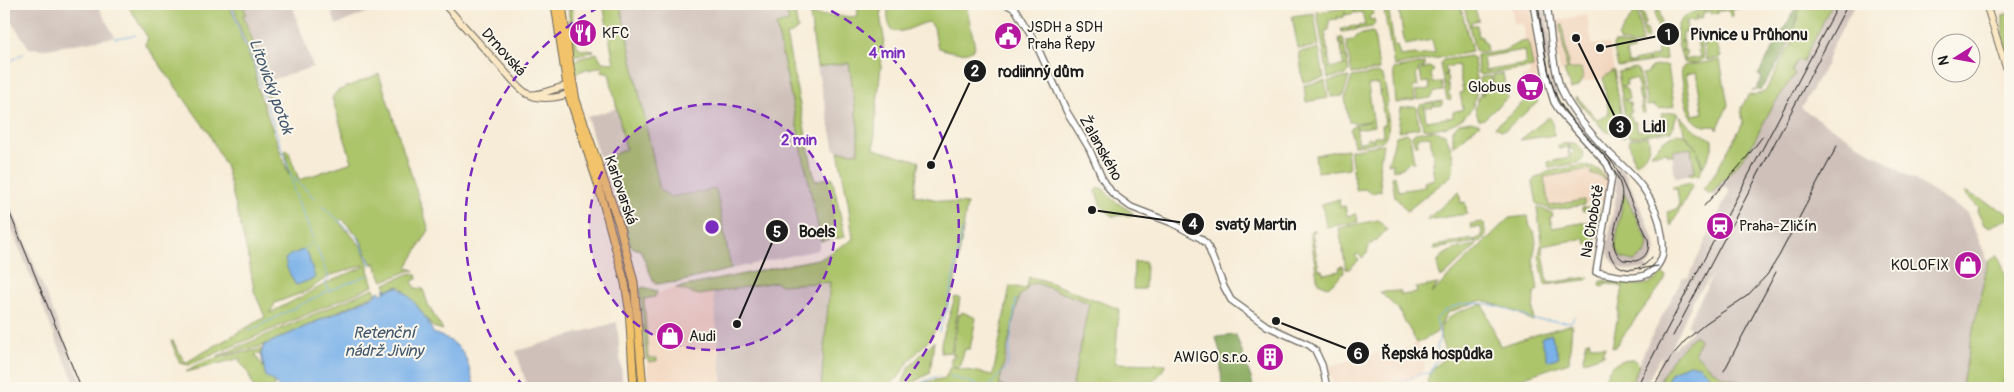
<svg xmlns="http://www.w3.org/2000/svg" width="2014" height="392" font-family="Pangolin,sans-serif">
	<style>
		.built { fill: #f2d5bd }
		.industrial { fill: #cfc1ba; fill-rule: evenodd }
		.green { fill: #acc46a; stroke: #647043; fill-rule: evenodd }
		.forest { fill: #89aa5e; stroke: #52633d }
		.water { fill: #7ab1e9; stroke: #4b6682 }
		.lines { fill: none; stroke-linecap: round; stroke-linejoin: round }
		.stream { stroke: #7ab1e9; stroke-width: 1 }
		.tertiary-casing { stroke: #69655d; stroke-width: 8 }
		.secondary-casing { stroke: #69655d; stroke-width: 8 }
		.primary-casing { stroke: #69655d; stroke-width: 9 }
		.tertiary { stroke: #fff; stroke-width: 5.5 }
		.secondary { stroke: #fae7c3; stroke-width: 6 }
		.primary { stroke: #f2c36a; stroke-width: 7 }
		.tram { stroke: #1c1c1c; stroke-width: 1 }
		.rail { stroke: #1c1c1c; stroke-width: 1 }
		.ring { fill: none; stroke: #7b2cbf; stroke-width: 2.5; stroke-dasharray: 9 6 }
		.labels { text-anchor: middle; stroke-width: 4; stroke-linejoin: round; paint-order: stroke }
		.poi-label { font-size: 15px; fill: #1c1c1c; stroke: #fbf7ec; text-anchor: start }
		.street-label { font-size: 15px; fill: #1c1c1c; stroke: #fbf7ec }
		.water-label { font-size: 16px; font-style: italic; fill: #42586e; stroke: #fbf7ec }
		.centre { fill: #7b2cbf; stroke: #fbf7ec; stroke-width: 2.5 }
		.ring-label { font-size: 15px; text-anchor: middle; font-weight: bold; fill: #7b2cbf; stroke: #fbf7ec; stroke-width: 4; stroke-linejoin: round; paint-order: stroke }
		.leader { fill: none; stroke: #1c1c1c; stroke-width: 2 }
		.callout-dot { fill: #1c1c1c; stroke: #fbf7ec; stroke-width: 2 }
		.mark-label { font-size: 15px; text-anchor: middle; font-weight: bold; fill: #fff }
		.callout-label { font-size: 16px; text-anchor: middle; font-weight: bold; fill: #1c1c1c; stroke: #fbf7ec; stroke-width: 4; stroke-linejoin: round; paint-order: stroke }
	</style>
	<rect width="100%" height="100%" fill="#fbf7ec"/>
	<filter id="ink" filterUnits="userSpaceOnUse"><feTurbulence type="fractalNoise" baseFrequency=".02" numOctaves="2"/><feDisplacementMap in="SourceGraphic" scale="10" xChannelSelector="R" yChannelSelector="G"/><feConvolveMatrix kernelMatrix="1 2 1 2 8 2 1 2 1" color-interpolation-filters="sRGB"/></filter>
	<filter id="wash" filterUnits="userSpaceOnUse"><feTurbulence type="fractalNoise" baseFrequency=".0096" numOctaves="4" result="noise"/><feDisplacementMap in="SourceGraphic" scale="20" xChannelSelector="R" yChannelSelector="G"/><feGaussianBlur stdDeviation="1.12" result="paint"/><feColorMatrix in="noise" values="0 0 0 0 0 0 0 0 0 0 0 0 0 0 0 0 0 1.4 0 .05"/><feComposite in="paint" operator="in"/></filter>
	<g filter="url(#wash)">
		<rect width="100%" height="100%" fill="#f7ecd7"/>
		<g class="built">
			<polygon points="1511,4 1530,4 1543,96 1526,99 1522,78 1530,74 1523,24 1514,23"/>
			<polygon points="1587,15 1592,45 1609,44 1614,70 1603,78 1583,82 1579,86 1569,88 1565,71 1560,71 1552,21"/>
			<polygon points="1582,167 1607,172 1609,180 1603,201 1552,208 1538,202 1535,180 1550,172"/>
			<polygon points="676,288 699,295 713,292 723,388 649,388 640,290 659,293"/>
			<polygon points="1417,343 1425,367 1419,376 1404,383 1384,388 1334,388 1328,367 1379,352 1380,356 1410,348"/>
		</g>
		<g class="industrial">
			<polygon points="4,4 97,4 115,37 46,49 29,48 7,15 4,9"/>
			<polygon points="243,4 292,4 313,67 268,81 257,51 253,47 243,15"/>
			<polygon points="329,4 388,4 336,25"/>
			<polygon points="620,4 785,4 789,23 776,25 821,241 818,250 731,269 716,189 671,197 660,190"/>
			<polygon points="1535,4 1544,4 1560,93 1555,96 1551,89"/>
			<path d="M1833,4H1855L1831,49L1826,65L1801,108L1967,213L1988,261L1961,388H1743L1738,380L1724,377L1712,370L1695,353L1699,340L1676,354L1655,388H1651L1662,357L1661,356L1644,388H1630L1645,349L1683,277L1688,278L1730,190L1725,186L1714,197L1711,194L1753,144L1771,109L1795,74L1792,71L1798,60L1803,62ZM1713,275L1687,324L1692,332L1674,348L1672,347L1694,299Z"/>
			<polygon points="848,62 858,128 858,154 835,150 817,67"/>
			<polygon points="1566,105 1609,155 1605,158 1564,113 1561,107"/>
			<polygon points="617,108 626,150 599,157 587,117"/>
			<polygon points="1677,133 1684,134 1697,151 1702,169 1699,175 1675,177 1672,155 1667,155 1667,152 1651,154 1668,137"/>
			<path d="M1619,165L1626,175L1654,239L1656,251L1652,260L1645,267H1649L1647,269L1624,270L1616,266L1609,256L1607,247L1617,192L1614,169ZM1625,193L1647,242L1646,251L1643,256L1631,261L1625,260L1615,247V244Z"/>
			<polygon points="4,189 64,339 85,388 77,388 57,342 4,210"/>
			<polygon points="775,282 782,285 831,282 821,388 723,388 713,292"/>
			<polygon points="1036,283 1089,303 1072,388 1008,388 999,386 1019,296 1026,291 1029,285"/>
			<polygon points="617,322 623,388 528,388 516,351"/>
		</g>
		<g class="green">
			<path d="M127,4H243L246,14L243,15C251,38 260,58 268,81L264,83L269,97L267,98L259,70L243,36L233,5L229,6L237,22L242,40L254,66L258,90L289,175L285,151L288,150L299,180L352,162L332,98L337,91L379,74L429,230L407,267L415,271L411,270L383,281L375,264L376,262L372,265L359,237L342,219L339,222L362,247L368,263V270L373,286L189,365L180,363L171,341H173L185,363L265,317L254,291L249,260L226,167L208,132L145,44L148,38ZM364,265V267L333,280L270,313L275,303L307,291L329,276Z"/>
			<polygon points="568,4 569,4 570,9 573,9 572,24 577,46 582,50 589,49 590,51 594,51 573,56"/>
			<polygon points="603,4 620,4 660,190 671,197 716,189 731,269 679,282 655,284 640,250 631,247 609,164 613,155 626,149 609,73 602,71 602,66 589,70 588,68 575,74 573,63 575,60 597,53 602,62 614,63"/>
			<polygon points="785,4 793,4 798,29 792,34 786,35 815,181 832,177 845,237 821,241 776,25 789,22"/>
			<polygon points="855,4 882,4 881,21 884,38 876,113 874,149 919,161 914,195 948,202 967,204 954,287 943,316 930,339 910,360 898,378 885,388 821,388 830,282 782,285 775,282 699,295 676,288 822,258 853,239 848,202 838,151 858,153 858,128 849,63 817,67 810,15 858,17 857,4"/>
			<path d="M889,4H966L975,47C967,57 950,51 939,48L937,45L934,27L929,22C916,24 904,35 892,30C887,22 887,13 889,4Z"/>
			<polygon points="1369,4 1372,6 1373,14 1369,16 1370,20 1374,19 1375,24 1372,27 1342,32 1341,29 1347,28 1349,30 1349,27 1356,26 1357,28 1358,26 1365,25 1362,12 1355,13 1354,11 1354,13 1346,15 1345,12 1344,17 1340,18 1338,16 1338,19 1329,20 1329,30 1325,31 1326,38 1324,39 1326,40 1327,48 1325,49 1328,49 1329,57 1327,57 1329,58 1330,66 1328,68 1346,65 1343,64 1342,56 1344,56 1342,54 1341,47 1343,45 1340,45 1339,38 1343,38 1349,72 1346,75 1328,78 1317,12 1338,9 1339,10 1343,8"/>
			<polygon points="1383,4 1396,4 1388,5 1394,46 1397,46 1400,56 1416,54 1417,56 1435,53 1432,40 1405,45 1398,4 1460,4 1472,52 1394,66"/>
			<polygon points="1641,4 1659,4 1666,59 1618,67 1613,46 1614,43 1618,43 1633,47 1633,50 1626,52 1628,63 1634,63 1634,61 1647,58 1649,61 1649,57 1658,56 1657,46 1660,45 1659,40 1662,40 1659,39 1657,27 1660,26 1657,25 1655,13 1657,11 1655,11 1653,4 1643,6 1643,10 1640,12 1644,15 1645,24 1642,26 1646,29 1648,38 1644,39 1639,7"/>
			<polygon points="1800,4 1832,4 1803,62 1798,60 1792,71 1795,74 1771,109 1748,152 1711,194 1703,190 1717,170 1743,123 1741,108 1749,94 1754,96 1766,90 1788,48 1793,44 1787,44 1798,20"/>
			<polygon points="1473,5 1479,20 1471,22 1471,25 1477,25 1479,37 1482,37 1483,41 1485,41 1487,51 1478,52 1475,50 1465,10 1467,6"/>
			<path d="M1729,6L1744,7L1732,9L1733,16L1730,17L1729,10L1720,11L1719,8L1718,9V13H1711L1710,10L1706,13L1704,11L1702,18L1698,19L1696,15V21H1686L1687,32H1683V40L1679,41H1684V49L1681,51L1686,50V55L1683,60L1702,57L1700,56L1698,49L1700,47H1698L1697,40L1700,39L1704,59C1700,63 1688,65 1683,62C1681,53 1675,37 1677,28C1682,8 1713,9 1729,6Z"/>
			<polygon points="1637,8 1642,43 1632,45 1619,41 1618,37"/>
			<polygon points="1314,13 1319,46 1298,49 1292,16"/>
			<polygon points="2010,13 2010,68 2002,42 2003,15"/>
			<polygon points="1562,24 1569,70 1581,68 1583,79 1579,86 1571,89 1564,71 1567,70 1560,26"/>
			<polygon points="1372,32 1374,33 1379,70 1352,74 1346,41 1354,40 1358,35"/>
			<polygon points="1713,34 1721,56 1718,58 1707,60 1702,38 1705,35"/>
			<path d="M1528,41L1533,67L1481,75L1478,73L1477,55L1503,51L1521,42ZM1524,50L1526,64L1485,71L1483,57Z"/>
			<polygon points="1319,49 1324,78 1303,82 1299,52"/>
			<path d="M1470,56L1474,58C1477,87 1483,112 1450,125C1442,128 1431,130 1423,128L1419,108L1420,105L1442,101V105L1435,106L1433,104V107L1426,108L1424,106L1426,121L1453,117V112L1463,109L1460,93L1463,92L1458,65L1445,67L1447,74L1444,75L1447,76L1448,83L1446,85H1448L1450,92L1448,94L1450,95L1451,100H1447L1440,64L1443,60Z"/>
			<path d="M1720,60L1728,105L1717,130L1716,126C1683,131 1685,94 1681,70L1684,66ZM1696,72L1703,113L1693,115L1686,74Z"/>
			<polygon points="1425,63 1425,66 1419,69 1418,73 1416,74 1418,86 1413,87 1415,100 1396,103 1393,69"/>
			<polygon points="1665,65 1668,66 1674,106 1658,109 1654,105 1647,106 1642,74 1648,73 1651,67"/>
			<polygon points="1429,67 1434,70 1431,74 1433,83 1441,82 1443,91 1435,92 1431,98 1417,100 1416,91 1430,89 1429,82 1422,83 1420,71 1422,69"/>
			<polygon points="1635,68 1639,71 1645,113 1642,113 1641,101 1642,100 1640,100 1638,88 1640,86 1638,86 1636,79 1626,80 1627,85 1622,86 1627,90 1629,99 1624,100 1630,103 1631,112 1627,115 1630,115 1633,122 1635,121 1638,131 1647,129 1648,132 1650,130 1659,130 1660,131 1661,129 1668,128 1667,118 1662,118 1661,114 1673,112 1678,113 1671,131 1630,137 1628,136 1618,72"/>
			<polygon points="1614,70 1625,138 1605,131 1575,98 1576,96 1598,120 1609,114 1603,78"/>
			<path d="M1377,73L1383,75L1388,102L1386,105C1388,117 1392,133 1382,141L1361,145L1360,142L1367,141V138H1372L1373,141L1374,136H1383L1382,125H1385L1384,120L1387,119L1384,118L1382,106L1384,105L1382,104L1380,92L1382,91L1379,90L1378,84L1368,85L1374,126L1372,127L1370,124V127L1358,129L1356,126L1359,145H1354L1350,129L1355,125L1371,121L1355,123L1349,122L1345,98L1352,77Z"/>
			<polygon points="1503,74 1505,84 1499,85 1501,92 1506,92 1507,98 1484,119 1479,120 1475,109 1479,96 1485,93 1480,94 1479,78 1491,76 1493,86 1493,75"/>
			<polygon points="1349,77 1343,96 1331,97 1328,81"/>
			<polygon points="1325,81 1328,98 1306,102 1304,85"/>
			<polygon points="1538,97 1537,103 1506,129 1502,130 1495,127 1527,99"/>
			<polygon points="1415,106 1417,108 1419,128 1398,131 1401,108"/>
			<path d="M1680,115C1688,128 1699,131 1712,140V149L1703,167L1698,152L1702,169L1699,175L1691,176L1689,173L1695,172L1691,148L1672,151L1673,155H1667V152L1651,154C1658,145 1671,131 1684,134L1697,150L1684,132Z"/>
			<polygon points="1549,117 1552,121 1554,135 1520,140"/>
			<polygon points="1471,121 1480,124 1453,147 1453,130 1459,123"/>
			<path d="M1432,130L1445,134C1450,144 1457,163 1452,175L1407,211L1395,197L1392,177L1395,175L1398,191L1425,187L1424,182L1434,179L1432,163H1434L1430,136L1417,137L1418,145H1415L1412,136L1415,133Z"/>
			<polygon points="1407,133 1410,136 1414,162 1407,163 1403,168 1393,170 1392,163 1388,164 1396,136"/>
			<path d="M1648,136C1652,149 1646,155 1637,163H1634L1629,141L1630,139Z"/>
			<polygon points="1568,143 1570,155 1574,153 1573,149 1570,149 1569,143 1575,143 1583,151 1584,158 1579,163 1549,168 1548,162 1569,158 1568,147 1559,149 1558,145"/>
			<polygon points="1383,144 1379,168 1381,191 1370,193 1365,189 1356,190 1350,150"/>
			<polygon points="1347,149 1349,168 1317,172 1315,155"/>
			<polygon points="1585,165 1599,170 1606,180 1598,175 1592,175 1590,169 1544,177 1549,206 1584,200 1584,205 1552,210 1537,204 1533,183 1534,179 1550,171"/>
			<polygon points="1690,183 1693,185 1671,226 1667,212 1678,209 1679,204 1677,189 1673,189 1673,187"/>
			<polygon points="1098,188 1102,188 1115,201 1133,213 1132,215 1112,216 1101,206 1096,192"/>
			<polygon points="1459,192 1461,203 1465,202 1467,214 1426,220"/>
			<polygon points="1966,192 2010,214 2010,218 1989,227 1984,225 1977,211 1979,208 1964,193"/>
			<polygon points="1624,193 1646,237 1648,245 1645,254 1634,261 1622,258 1615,247"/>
			<polygon points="1339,199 1340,207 1345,206 1347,216 1356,214 1358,222 1326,227 1322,204"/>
			<polygon points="1595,206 1599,209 1595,243 1586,245 1585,238 1542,246 1548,283 1589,277 1586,280 1545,285 1539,255 1542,241 1537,208 1538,207 1552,213 1553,216 1550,217 1552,228 1593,221 1592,210 1582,211 1582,208"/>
			<polygon points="1528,216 1530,227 1534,231 1536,242 1533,259 1538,290 1534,293 1533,321 1518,313 1482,300 1447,313 1436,333 1417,343 1398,309 1380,292 1400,291 1401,295 1417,293 1416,288 1438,284 1431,294 1509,218"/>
			<polygon points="1378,220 1387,230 1369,246 1367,253 1362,258 1358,254 1355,256 1359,260 1349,269 1346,269 1339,228"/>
			<polygon points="1482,222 1484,224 1486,236 1481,241 1476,242 1434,249 1434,246 1446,244 1447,247 1447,243 1460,241 1462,244 1461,241 1473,239 1475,242 1475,239 1482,237 1481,227 1471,228 1470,224"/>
			<polygon points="1313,229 1316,231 1312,232 1319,270 1322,270 1323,274 1340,271 1339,267 1343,266 1344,273 1328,287 1318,283 1310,232"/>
			<path d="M1477,245L1443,277L1440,276C1439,272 1436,264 1439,260C1445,250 1466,246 1477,245Z"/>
			<polygon points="1998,255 2010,285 2010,348 2003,388 1961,388 1988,261"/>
			<polygon points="1134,262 1146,262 1145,289 1133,289"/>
			<polygon points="411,273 416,275 417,279 412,281 415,288 423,289 429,307 443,330 433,327 401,287 398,286 387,290 385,284"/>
			<path d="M1661,274L1666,276L1665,280L1614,348L1612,347L1623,287L1605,283L1603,287L1600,286L1601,281C1621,279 1647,295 1661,274Z"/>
			<polygon points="1029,277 1043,280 1119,309 1115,363 1166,364 1161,373 1147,388 1072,388 1089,303 1036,283 1029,285 1026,291 1019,296 999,385 1008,388 899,388 898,386 904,385 904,387 945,378 950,367 993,375 1010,286 1026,289"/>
			<polygon points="643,287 657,291 655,297 644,299 648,358 657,358 657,361 649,362 646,359 640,289"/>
			<polygon points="374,288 376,294 263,346 218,356"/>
			<polygon points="955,297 960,298 951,352 941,353 941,343"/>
			<path d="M1483,304L1500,346L1572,324L1569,362L1492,388H1429L1427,380L1433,368L1447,356C1445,349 1440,340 1440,333C1439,315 1470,308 1483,304Z"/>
			<polygon points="962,312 976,318 970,349 965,349 959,367 951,366 951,357 955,357 955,355 952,354 959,314 961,315"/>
			<path d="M1695,335L1699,340L1695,353C1708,366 1719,379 1738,380L1743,388H1723L1711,378L1689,364L1672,372L1663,388H1655L1676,354Z"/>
			<polygon points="934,341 930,373 908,385 904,384 903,381 909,367"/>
			<polygon points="1587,341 1590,341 1589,344 1605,347 1602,353 1605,354 1584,361 1583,358"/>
			<path d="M262,349L261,354L255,355L265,369V374L275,382L274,388H254L247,370L239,362L241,358L186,372C202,357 240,354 262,349Z"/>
			<path d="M1629,359H1633L1639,365L1630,388H1602C1608,370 1610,363 1629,359Z"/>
		</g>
		<g class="forest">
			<path d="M1798,4H1800C1797,34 1778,64 1761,89L1752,91L1756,90L1762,77L1758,75Z"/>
			<polygon points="1236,335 1252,381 1253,388 1222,388 1220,352 1216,337"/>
		</g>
		<g class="water">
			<polygon points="303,250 308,254 315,278 297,285 295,284 287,268 285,259 290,255"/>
			<path d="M398,287C410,294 429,320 433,333C467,345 466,358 475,388H279L271,379L266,377L261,354L264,345L377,295V292L379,291L381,294L385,292L384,289L386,288L387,292V290Z"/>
			<polygon points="1551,334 1559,357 1548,361 1541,338"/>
			<polygon points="1689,364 1699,366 1723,388 1663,388 1672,372"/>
		</g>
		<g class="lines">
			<g class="stream">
				<polyline points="231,4 242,38 255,65 261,89 291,175 322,206 358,238 371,265"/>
				<polyline points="115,38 136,35"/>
				<polyline points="4,65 24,53"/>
				<polyline points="291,176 294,191 329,279 325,283 329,291"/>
				<polyline points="304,250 312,243"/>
				<polyline points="249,331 326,292 368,275"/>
				<polyline points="939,332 947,310 962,231"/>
				<polyline points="950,376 987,388"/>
				<path d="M908,386C918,387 928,378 939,376"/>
				<polyline points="894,388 897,387"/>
				<polyline points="987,388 1007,367 1016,299"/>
				<polyline points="1298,388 1308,385 1315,388"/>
				<path d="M1376,388L1412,378L1418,374L1431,373L1435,361L1438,360L1437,346L1440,336L1436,319C1440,316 1444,311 1448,309C1475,296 1502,307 1528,317L1532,320L1571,322L1575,316"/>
			</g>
		</g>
	</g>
	<g filter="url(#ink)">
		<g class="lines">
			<g class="tertiary-casing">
				<g id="tertiary">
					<polyline points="1006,4 1015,9 1036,44 1067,112 1089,148 1102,178 1112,193 1131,207 1172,223 1200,238 1207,244 1224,287 1231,300 1267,326 1309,345 1315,350 1322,365 1327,388"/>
					<path d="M1533,4L1546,75L1554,102L1561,113L1607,164L1612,176L1596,272C1620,276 1651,287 1662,257C1664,250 1663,242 1662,235C1656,195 1635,177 1607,151C1592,135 1576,116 1565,97C1552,75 1551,29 1547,4"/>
				</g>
			</g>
			<g class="secondary-casing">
				<g id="secondary">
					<path d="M444,4L517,85C521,89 525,93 530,95C541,100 567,99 574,88C563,81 543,98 527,94"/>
					<polyline points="1986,4 2010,80"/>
				</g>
			</g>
			<g class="primary-casing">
				<g id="primary">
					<polyline points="555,4 568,93 598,184 625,283 629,308 634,388"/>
					<polyline points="562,4 570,67 576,100 619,224 634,282 643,388"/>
				</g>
			</g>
			<use href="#tertiary" class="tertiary"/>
			<use href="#secondary" class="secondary"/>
			<use href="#primary" class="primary"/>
			<g class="tram">
				<path d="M1538,4C1543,36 1545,81 1563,108C1581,136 1612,154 1621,187C1627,209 1600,243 1623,260L1636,261C1647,257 1650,250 1648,239L1616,168L1605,152"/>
				<polyline points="1704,206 1714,195"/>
				<path d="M1609,251C1614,274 1640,275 1652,257"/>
				<polyline points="1639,269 1658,266"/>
			</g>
			<g class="rail">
				<polyline points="1714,195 1743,162 1763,136"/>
				<polyline points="4,199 81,388"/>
				<polyline points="1673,336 1848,4"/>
				<polyline points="1724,371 1776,272"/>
				<polyline points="1636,388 1839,4"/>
				<polyline points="1653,388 1671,357 1685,341 1706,323 1747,296 1767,275 1779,256 1837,146"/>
			</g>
		</g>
	</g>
	<circle cx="712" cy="227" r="123" fill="#7b2cbf" fill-opacity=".12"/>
	<g class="ring">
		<circle cx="712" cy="227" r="123"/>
		<path d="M524 387A247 247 0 0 1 606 4M818 4A247 247 0 0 1 900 387"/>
	</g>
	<defs>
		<g id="restaurant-disc" transform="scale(1.4375)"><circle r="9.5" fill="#b5179e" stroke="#fbf7ec"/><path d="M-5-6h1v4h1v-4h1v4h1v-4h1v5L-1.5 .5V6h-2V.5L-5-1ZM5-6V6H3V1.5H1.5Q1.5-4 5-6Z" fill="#fff"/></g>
		<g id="civic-disc" transform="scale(1.4375)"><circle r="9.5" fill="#b5179e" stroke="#fbf7ec"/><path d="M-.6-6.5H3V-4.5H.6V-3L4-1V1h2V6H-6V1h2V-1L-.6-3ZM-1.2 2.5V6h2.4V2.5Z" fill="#fff"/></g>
		<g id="supermarket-disc" transform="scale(1.4375)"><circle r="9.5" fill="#b5179e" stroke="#fbf7ec"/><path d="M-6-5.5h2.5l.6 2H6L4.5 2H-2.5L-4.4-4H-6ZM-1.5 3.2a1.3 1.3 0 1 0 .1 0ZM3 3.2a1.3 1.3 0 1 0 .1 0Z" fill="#fff"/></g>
		<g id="station-disc" transform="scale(1.4375)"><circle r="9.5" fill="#b5179e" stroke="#fbf7ec"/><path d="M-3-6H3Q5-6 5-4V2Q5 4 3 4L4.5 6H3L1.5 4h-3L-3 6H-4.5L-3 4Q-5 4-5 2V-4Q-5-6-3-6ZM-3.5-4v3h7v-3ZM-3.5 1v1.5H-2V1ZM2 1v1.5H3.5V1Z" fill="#fff"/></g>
		<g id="shop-disc" transform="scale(1.4375)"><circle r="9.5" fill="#b5179e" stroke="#fbf7ec"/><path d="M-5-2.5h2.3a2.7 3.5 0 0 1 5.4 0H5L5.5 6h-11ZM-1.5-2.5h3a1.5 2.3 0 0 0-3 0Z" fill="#fff"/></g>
		<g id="building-disc" transform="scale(1.4375)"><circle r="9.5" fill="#b5179e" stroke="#fbf7ec"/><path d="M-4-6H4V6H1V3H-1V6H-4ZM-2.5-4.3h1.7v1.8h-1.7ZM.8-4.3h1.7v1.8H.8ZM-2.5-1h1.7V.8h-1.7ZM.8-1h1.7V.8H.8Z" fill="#fff"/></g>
	</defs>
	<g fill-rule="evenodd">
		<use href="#restaurant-disc" x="583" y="33"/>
		<use href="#civic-disc" x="1008" y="36"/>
		<use href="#supermarket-disc" x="1530" y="87"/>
		<use href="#station-disc" x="1720" y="226"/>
		<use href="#shop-disc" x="1968" y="265"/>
		<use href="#shop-disc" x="670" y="336"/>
		<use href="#building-disc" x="1270" y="357"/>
	</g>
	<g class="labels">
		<g class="poi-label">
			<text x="1027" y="32">JSDH a SDH<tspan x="1027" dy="17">Praha Řepy</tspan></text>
			<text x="602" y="38">KFC</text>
			<text x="1511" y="92" text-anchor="end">Globus</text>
			<text x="1739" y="231">Praha-Zličín</text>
			<text x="1949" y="270" text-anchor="end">KOLOFIX</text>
			<text x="689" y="341">Audi</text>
			<text x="1251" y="362" text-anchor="end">AWIGO s.r.o.</text>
		</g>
		<g class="street-label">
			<text transform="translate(504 52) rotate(48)" y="5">Drnovská</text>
			<text transform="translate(1101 148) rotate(61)" y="5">Žalanského</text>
			<text transform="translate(621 190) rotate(71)" y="5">Karlovarská</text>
			<text transform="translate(1592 221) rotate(-80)" y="5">Na Chobotě</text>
		</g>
		<g class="water-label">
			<text transform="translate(272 86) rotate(70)" y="6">Litovický potok</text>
			<text x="384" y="338">Retenční<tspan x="384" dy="18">nádrž Jiviny</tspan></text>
		</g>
	</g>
	<circle cx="712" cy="227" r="8" class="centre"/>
	<g class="ring-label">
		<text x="887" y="58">4 min</text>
		<text x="799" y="145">2 min</text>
	</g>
	<path class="leader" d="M1600 48L1668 34M931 165L975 71M1576 38L1620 127M1092 210L1193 224M737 324L777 231M1276 321L1358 353"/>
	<g class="callout-dot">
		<circle cx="1600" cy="48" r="5"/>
		<circle cx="931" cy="165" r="5"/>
		<circle cx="1576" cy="38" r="5"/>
		<circle cx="1092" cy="210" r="5"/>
		<circle cx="737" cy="324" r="5"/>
		<circle cx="1276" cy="321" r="5"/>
		<circle cx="1668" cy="34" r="12"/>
		<circle cx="975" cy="71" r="12"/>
		<circle cx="1620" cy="127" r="12"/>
		<circle cx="1193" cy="224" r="12"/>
		<circle cx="777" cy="231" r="12"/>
		<circle cx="1358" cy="353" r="12"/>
	</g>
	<g class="mark-label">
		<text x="1668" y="40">1</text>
		<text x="975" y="76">2</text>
		<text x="1620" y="132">3</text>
		<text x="1193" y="229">4</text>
		<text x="777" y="237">5</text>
		<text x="1358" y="359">6</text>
	</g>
	<g class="callout-label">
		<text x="1749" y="40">Pivnice u Průhonu</text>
		<text x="1041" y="77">rodiinný dům</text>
		<text x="1654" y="132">Lidl</text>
		<text x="1256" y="230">svatý Martin</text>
		<text x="817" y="237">Boels</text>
		<text x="1437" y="359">Řepská hospůdka</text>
	</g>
	<rect width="2014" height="392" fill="none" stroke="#fbf7ec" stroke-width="20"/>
	<g transform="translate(1956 58) rotate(259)"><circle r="24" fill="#fbf7ec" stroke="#a29f99"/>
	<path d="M0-4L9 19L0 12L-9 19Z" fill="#b5179e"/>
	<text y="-8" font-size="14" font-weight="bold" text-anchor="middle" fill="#1c1c1c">N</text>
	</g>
</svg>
